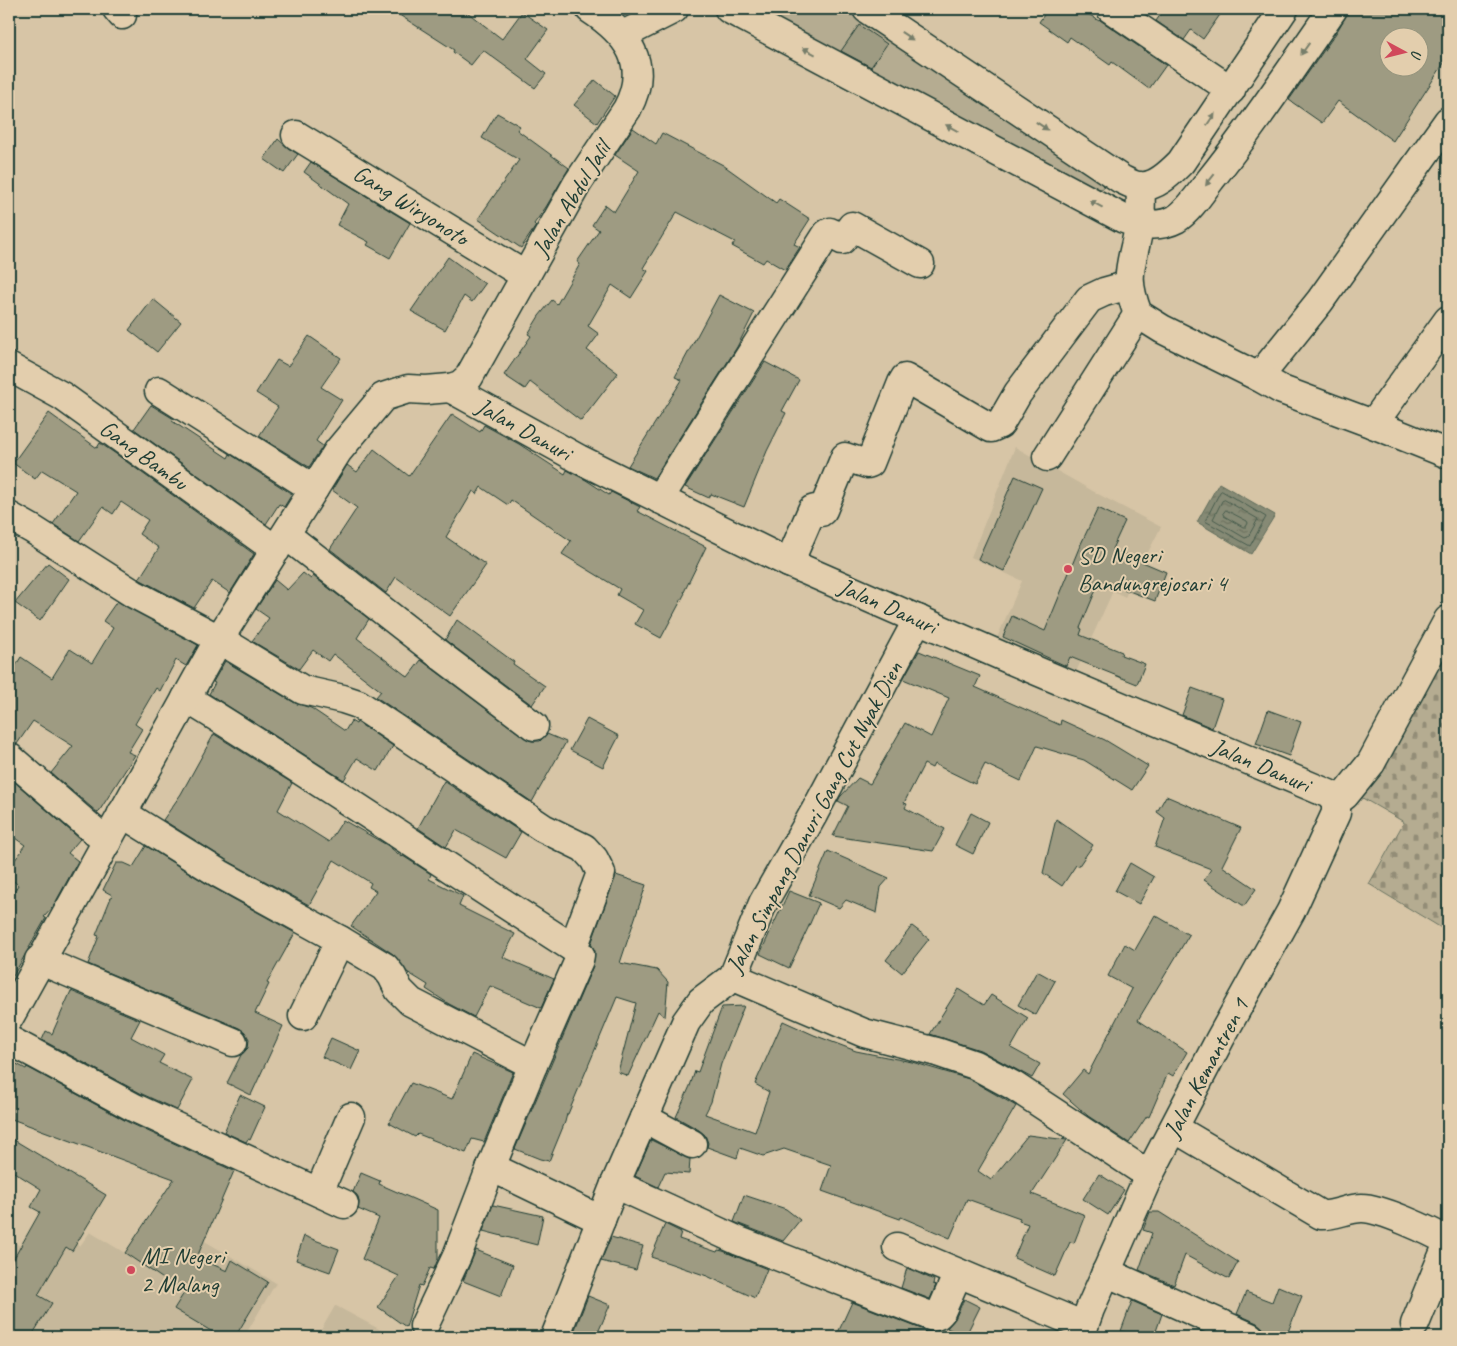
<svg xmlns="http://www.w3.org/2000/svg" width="1457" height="1346" font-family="Caveat,sans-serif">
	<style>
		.built { fill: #c6b89b }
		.green { fill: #b5ac91; stroke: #6a7462 }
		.cemetery { fill: url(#cemetery-stones); stroke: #6a7462 }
		.water { fill: url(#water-ripples); stroke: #5d6b5a }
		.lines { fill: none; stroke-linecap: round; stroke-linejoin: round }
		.shore { stroke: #485c4e; stroke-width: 1 }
		.building { fill: #9e9b82; stroke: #1f3d34; fill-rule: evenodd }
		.minor-casing { stroke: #1f3d34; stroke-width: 31 }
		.minor { stroke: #e3cead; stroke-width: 28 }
		.oneway { fill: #777e6a }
		.poi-dot { fill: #d1495b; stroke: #e3cead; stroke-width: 2 }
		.labels { text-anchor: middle; stroke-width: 4; stroke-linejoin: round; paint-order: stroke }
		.street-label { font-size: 24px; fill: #1f3d34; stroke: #e3cead }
		.poi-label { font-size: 24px; fill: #1f3d34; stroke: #e3cead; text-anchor: start }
	</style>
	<defs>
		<pattern id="cemetery-stones" width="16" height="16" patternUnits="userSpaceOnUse" patternTransform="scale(1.25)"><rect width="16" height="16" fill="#b5ac91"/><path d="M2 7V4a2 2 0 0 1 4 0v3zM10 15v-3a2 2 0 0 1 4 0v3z" fill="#938d77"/></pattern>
		<pattern id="water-ripples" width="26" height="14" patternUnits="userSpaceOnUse" patternTransform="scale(1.25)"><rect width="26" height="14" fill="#868a74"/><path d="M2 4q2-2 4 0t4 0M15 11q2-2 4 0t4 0" fill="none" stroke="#6d7260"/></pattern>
	</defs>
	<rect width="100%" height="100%" fill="#d7c5a6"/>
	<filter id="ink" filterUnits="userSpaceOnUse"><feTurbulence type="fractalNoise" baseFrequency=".02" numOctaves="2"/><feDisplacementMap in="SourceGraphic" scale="10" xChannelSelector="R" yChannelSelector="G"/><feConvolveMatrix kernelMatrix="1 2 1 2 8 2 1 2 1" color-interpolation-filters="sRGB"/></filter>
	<g filter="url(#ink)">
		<g class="built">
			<polygon points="1015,447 1098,494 1161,527 1125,597 1113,591 1075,674 996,640 1022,581 971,557"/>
			<polygon points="157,1213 276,1283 244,1337 44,1337 9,1315 9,1239 36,1256 53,1229 80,1246 90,1232 130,1256"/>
			<polygon points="335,1306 336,1306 394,1337 317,1337"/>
		</g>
		<polygon class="green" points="750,9 846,9 1096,175 1104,181 1104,188 1098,189"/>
		<polygon class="cemetery" points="1448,634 1448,932 1369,884 1404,822 1359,796"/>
		<polygon class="water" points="1219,483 1275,515 1251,554 1197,522"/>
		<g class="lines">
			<g class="shore">
				<polygon points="1222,491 1266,517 1250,546 1205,521 1220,492"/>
				<polygon points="1225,500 1258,519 1248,537 1245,538 1213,519 1222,501"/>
				<polygon points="1226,510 1247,521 1248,523 1246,527 1243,527 1224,516 1223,514"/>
			</g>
		</g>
		<g class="building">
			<polygon points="390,9 463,9 502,39 522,12 548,30 527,59 546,74 535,88 483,50 471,65 453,52 454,50"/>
			<polygon points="1048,9 1081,9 1099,21 1100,20 1166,65 1149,89 1112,62 1110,65 1070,37 1067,42 1039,22"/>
			<polygon points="1160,9 1224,9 1203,39 1191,30 1184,40 1156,21 1163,11"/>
			<path d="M1350,9H1448V57L1393,141L1338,101L1322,123L1289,100L1336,33ZM1390,38H1420V68H1390Z"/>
			<polygon points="859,25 887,44 871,67 841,51"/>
			<polygon points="595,80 615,96 597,123 574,105"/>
			<polygon points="497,113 520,126 517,130 569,168 546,207 534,224 536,226 521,248 478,219 519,160 482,138"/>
			<polygon points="633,128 656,144 662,133 723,165 776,203 779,199 810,219 794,244 800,247 785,270 766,259 763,263 732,246 735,242 677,212 643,268 648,271 631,298 612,285 588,326 599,334 587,350 618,373 581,421 530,382 525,389 504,375 531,336 528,334 539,316 552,300 557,304 580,264 577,262 599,230 592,225 605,205 614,212 639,171 615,155"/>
			<polygon points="278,139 288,148 298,154 284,173 264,159"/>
			<polygon points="311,162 410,223 390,258 367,245 369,242 337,225 348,204 304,172"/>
			<polygon points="448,257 485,284 472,302 464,296 445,330 411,311"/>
			<polygon points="719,295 754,313 737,347 654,478 628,466 682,380 675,377"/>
			<polygon points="153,299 181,322 157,352 129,330"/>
			<polygon points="309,336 341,358 321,387 342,400 316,441 323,446 309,467 259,436 278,407 256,393 277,360 288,366"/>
			<polygon points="765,362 799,380 782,411 786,413 767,451 744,507 711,494 709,498 685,487"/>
			<polygon points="151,405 174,419 172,421 228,458 230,454 292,494 284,507 279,504 266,524 134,429"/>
			<polygon points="49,413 97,448 100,443 116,454 254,554 230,593 212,581 194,608 139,579 159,548 139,534 148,520 121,502 113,514 103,507 79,541 53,524 76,491 42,470 35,479 13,463"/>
			<polygon points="452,414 480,432 484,425 519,444 565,474 567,470 586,480 609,495 611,492 640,507 637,511 706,547 684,592 685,593 661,638 635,624 643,610 617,595 620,589 562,554 571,541 511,500 508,505 481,487 477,494 473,491 446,537 486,565 450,616 396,577 386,593 330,549 357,508 332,490 347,465 357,472 374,449 409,476"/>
			<polygon points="1015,476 1042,488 1004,571 978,559"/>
			<polygon points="1098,508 1125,521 1112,549 1166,572 1155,601 1100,580 1080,628 1082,629 1080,635 1122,652 1121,655 1145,664 1137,684 1070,657 1066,666 1003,637 1012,616 1045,631 1079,548"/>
			<polygon points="48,563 69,579 40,621 15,603"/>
			<polygon points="303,573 311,579 313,576 369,619 357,638 408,677 421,660 525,738 532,741 540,741 547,734 566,742 532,802 376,697 381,691 333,654 328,661 313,650 299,669 252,641 269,618 256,609 275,580 287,590"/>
			<polygon points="117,601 198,645 186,666 176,660 160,691 156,688 135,724 142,729 128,752 135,755 98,813 51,773 73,746 33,721 17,744 9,742 9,676 21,657 52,678 70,649 92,663 113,628 103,621"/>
			<polygon points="457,620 514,662 513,664 545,686 532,705 445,640"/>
			<polygon points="919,651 980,676 975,687 1060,725 1061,720 1105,740 1148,766 1132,790 1084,760 1037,746 1021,781 985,764 975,784 934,764 932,768 924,764 904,803 907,804 905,808 945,829 933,851 833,836 848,806 838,801 840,797 858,778 870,784 905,723 931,737 949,698 903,679"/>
			<polygon points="225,661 295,703 311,708 345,731 351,721 356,724 357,722 393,746 378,771 357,758 344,780 209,694 215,683 213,682"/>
			<polygon points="1192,688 1222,699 1212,728 1182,715"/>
			<polygon points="1268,710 1301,722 1289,756 1256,744"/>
			<polygon points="587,719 619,736 603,767 570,750"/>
			<polygon points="214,734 292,783 278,810 329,842 343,820 387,845 402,857 403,856 431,874 429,879 463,896 459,906 515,934 503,957 554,979 541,1008 490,986 474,1017 449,1004 426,989 428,985 407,972 393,954 351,926 376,891 369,887 371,883 334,860 309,905 228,861 163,820 181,794"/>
			<polygon points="9,777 80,839 68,853 78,861 53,907 44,917 46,918 9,983 9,900 18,885 9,877 9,867 22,851 21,850 25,845 9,834"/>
			<polygon points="444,781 521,832 506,858 456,830 446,847 418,828"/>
			<polygon points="1166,796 1241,828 1222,866 1256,889 1244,906 1204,880 1211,869 1155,847 1165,818 1157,812"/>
			<polygon points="971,813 988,822 973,854 955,845"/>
			<polygon points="1056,819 1093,845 1078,867 1076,865 1062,886 1043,873"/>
			<polygon points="146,846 212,887 295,933 267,983 269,984 255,1013 283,1026 251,1095 227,1083 241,1055 248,1048 249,1039 245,1032 239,1028 88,964 99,936 96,935 112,895 103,890 116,863 124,863 133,867"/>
			<polygon points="828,851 889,878 881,887 877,913 846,900 839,908 809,895"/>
			<polygon points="1130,863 1154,877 1139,904 1115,891"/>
			<polygon points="616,875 646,885 620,963 657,970 668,982 665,1017 658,1011 628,1076 618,1072 636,1003 617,997 568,1114 567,1114 565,1122 549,1161 540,1159 515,1149 593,966 595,951 591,944"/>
			<polygon points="789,891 819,903 808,928 789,968 760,954"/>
			<polygon points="1155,915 1189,935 1138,1020 1187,1052 1173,1076 1168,1073 1149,1117 1147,1116 1129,1143 1088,1116 1063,1094 1083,1070 1088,1074 1132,989 1108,976 1125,944 1135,950"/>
			<polygon points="912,926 929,939 902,973 886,960"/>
			<polygon points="1037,971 1055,981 1036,1015 1018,1005"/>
			<polygon points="958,989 984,1005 991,995 1028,1018 1011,1048 1040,1064 1032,1078 980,1050 930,1034"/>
			<polygon points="71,991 140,1020 131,1037 164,1055 159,1063 193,1080 177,1110 142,1094 42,1040 46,1031 52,1034"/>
			<polygon points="744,1006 721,1064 711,1102 705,1114 755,1132 769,1092 755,1084 783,1021 814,1035 856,1051 912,1062 969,1079 1016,1106 978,1171 991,1180 1028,1135 1067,1140 1032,1194 1085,1215 1074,1243 1070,1242 1055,1276 1014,1258 1028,1224 1019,1221 1020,1218 967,1199 950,1238 901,1217 900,1219 822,1191 831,1165 784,1149 763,1156 740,1148 737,1158 707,1147 708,1143 705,1135 699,1130 676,1117 690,1086 695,1071 698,1072 722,1007"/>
			<polygon points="331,1038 360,1051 351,1070 322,1057"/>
			<polygon points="472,1054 513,1072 484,1142 472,1139 466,1153 418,1134 415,1137 389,1123 411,1083 452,1099"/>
			<polygon points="9,1060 26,1069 27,1067 128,1122 234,1171 197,1257 227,1271 232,1260 268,1282 235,1337 221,1337 174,1309 184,1293 125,1253 174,1179 9,1118"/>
			<polygon points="240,1095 265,1107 250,1140 248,1139 246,1142 224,1132"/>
			<polygon points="9,1137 106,1195 72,1251 66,1247 38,1295 52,1303 31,1337 9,1337 9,1267 40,1212 31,1207 41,1189 9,1169"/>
			<polygon points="651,1140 690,1159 689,1174 665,1172 658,1187 635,1176"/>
			<polygon points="361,1173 380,1181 379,1184 438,1210 438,1259 434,1269 430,1268 422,1286 419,1285 406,1327 378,1307 399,1276 362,1259 379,1218 358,1209 359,1202 357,1195 353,1192"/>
			<polygon points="1099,1174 1124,1190 1108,1215 1083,1199"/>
			<polygon points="744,1195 786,1209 800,1220 783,1241 734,1222"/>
			<polygon points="493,1205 543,1216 537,1245 483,1231"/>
			<polygon points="1150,1212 1159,1212 1238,1262 1229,1279 1185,1255 1174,1285 1139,1270 1152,1233 1143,1230"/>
			<polygon points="665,1224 681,1232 679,1239 717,1252 718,1250 723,1251 767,1269 755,1298 707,1276 651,1257"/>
			<polygon points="304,1236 339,1249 330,1272 296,1260"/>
			<polygon points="611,1237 643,1246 636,1270 601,1261"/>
			<polygon points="476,1250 513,1265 501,1296 463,1281"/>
			<polygon points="907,1268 934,1280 933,1284 936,1285 930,1299 901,1288"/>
			<polygon points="1278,1286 1302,1296 1286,1337 1267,1337 1263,1328 1257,1323 1237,1314 1246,1292 1272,1302"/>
			<polygon points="588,1296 610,1305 596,1337 572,1337"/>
			<polygon points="964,1299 980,1307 965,1337 947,1328 955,1319"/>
			<polygon points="1132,1301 1162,1314 1154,1337 1137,1337 1121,1331"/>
			<polygon points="852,1302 924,1330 924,1331 937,1337 836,1337"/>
		</g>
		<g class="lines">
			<g class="minor-casing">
				<g id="minor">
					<polyline points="117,9 122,15"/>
					<path d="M729,9L1124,219C1141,225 1159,228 1176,219C1189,211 1202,191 1211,179C1255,124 1293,66 1333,9"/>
					<path d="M867,9L1121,179C1127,182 1134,186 1140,186C1156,188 1171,172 1181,162L1284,9"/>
					<polyline points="1111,9 1231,90"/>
					<polyline points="623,35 674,9"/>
					<polyline points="296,135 526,276"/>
					<path d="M1141,187C1140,199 1142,213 1139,226C1133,265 1122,273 1138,314L1162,329L1259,377L1320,301L1448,121"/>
					<polyline points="9,367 62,396 276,550"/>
					<polyline points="1259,377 1282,390 1373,424 1448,320"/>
					<polyline points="450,388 579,459 789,563 1011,660 1329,794 1336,802"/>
					<polyline points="159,391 314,489"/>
					<polyline points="1373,424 1448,454"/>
					<polyline points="1047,457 1138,314"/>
					<polyline points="659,499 827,234 830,232 842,240 852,226 920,264"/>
					<polyline points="9,516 32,529 134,594 219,639 303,690 343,699 358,704 543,828 584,848 594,859 601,873 573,948"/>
					<polyline points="286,535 441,656 534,726"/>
					<polyline points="789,563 812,510 815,509 821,512 823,510 845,457 867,464 870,463 902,383 905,378 991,428 1000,424 1018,393 1089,299 1104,292 1129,285"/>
					<path d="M186,698C317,778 443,865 573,948L580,955L579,960L533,1065L491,1167L457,1256L424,1326"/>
					<polyline points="9,757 107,842"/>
					<polyline points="1336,802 1345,795 1371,763 1448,620"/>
					<polyline points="122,813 220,874 340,940 385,967 392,976 399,990 411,1002 533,1065"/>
					<polyline points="39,960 233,1042"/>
					<polyline points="733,977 864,1033 937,1052 975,1065 1014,1086 1149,1175"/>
					<polyline points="303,1016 340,940"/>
					<path d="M9,1018L219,639L338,451L383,397L408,389L426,390L450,388L460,385L469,377L577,184L627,109C651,64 628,34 590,9"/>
					<polyline points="9,1040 135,1108 344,1204"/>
					<polyline points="644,1118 692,1144"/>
					<path d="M1174,1128L1321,1215C1334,1216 1348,1208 1362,1208C1381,1208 1430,1231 1448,1241"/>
					<polyline points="491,1167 601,1220"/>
					<polyline points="615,1184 739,1241 933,1317 938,1315 941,1312 958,1273"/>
					<polyline points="319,1192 351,1117"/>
					<polyline points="897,1247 1084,1326"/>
					<polyline points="1106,1272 1250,1337"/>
					<polyline points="1415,1324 1448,1243"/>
					<polyline points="555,1337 615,1184 686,1022 701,1001 733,977 763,903 814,813 918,619"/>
					<polyline points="1080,1337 1090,1309 1149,1175 1220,1039 1291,911 1336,813 1336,802"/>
				</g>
			</g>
			<use href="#minor" class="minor"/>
		</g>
		<defs><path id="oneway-solid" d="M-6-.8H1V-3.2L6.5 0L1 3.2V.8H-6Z" transform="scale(1.25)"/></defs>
		<g class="oneway">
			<use href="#oneway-solid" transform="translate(907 36) rotate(34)"/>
			<use href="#oneway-solid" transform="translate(1305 49) rotate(125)"/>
			<use href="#oneway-solid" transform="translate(809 51) rotate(-152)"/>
			<use href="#oneway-solid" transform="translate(1211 119) rotate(-56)"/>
			<use href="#oneway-solid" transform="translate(1042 126) rotate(34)"/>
			<use href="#oneway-solid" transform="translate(952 128) rotate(-152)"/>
			<use href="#oneway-solid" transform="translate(1210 180) rotate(128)"/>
			<use href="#oneway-solid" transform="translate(1096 204) rotate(-152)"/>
		</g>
	</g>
	<g class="poi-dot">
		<circle cx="1068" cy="569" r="5"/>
		<circle cx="131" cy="1270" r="5"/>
	</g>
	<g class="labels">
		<g class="street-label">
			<text transform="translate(571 199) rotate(-59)" y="8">Jalan Abdul Jalil</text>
			<text transform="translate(411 205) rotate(32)" y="8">Gang Wiryonoto</text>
			<text transform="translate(524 429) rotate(29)" y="8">Jalan Danuri</text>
			<text transform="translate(144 455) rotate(36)" y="8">Gang Bambu</text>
			<text transform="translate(888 606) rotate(24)" y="8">Jalan Danuri</text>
			<text transform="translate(1261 765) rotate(23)" y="8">Jalan Danuri</text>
			<text transform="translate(814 817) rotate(-62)" y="8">Jalan Simpang Danuri Gang Cut Nyak Dien</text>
			<text transform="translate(1206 1068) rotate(-62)" y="8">Jalan Kemantren 1</text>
		</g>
		<g class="poi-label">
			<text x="1078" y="563">SD Negeri<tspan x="1078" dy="28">Bandungrejosari 4</tspan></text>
			<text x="141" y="1264">MI Negeri<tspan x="141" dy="28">2 Malang</tspan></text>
		</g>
	</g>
	<rect width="1457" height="1346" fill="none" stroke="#e3cead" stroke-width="30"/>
	<rect x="15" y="15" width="1427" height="1316" fill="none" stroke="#1f3d34" stroke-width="2" filter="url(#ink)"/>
	<g transform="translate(1404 52) rotate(97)"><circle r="24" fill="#e3cead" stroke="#95947d"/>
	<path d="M0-4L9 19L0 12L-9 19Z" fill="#d1495b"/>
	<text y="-8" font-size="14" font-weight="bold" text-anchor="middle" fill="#1f3d34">U</text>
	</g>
</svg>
